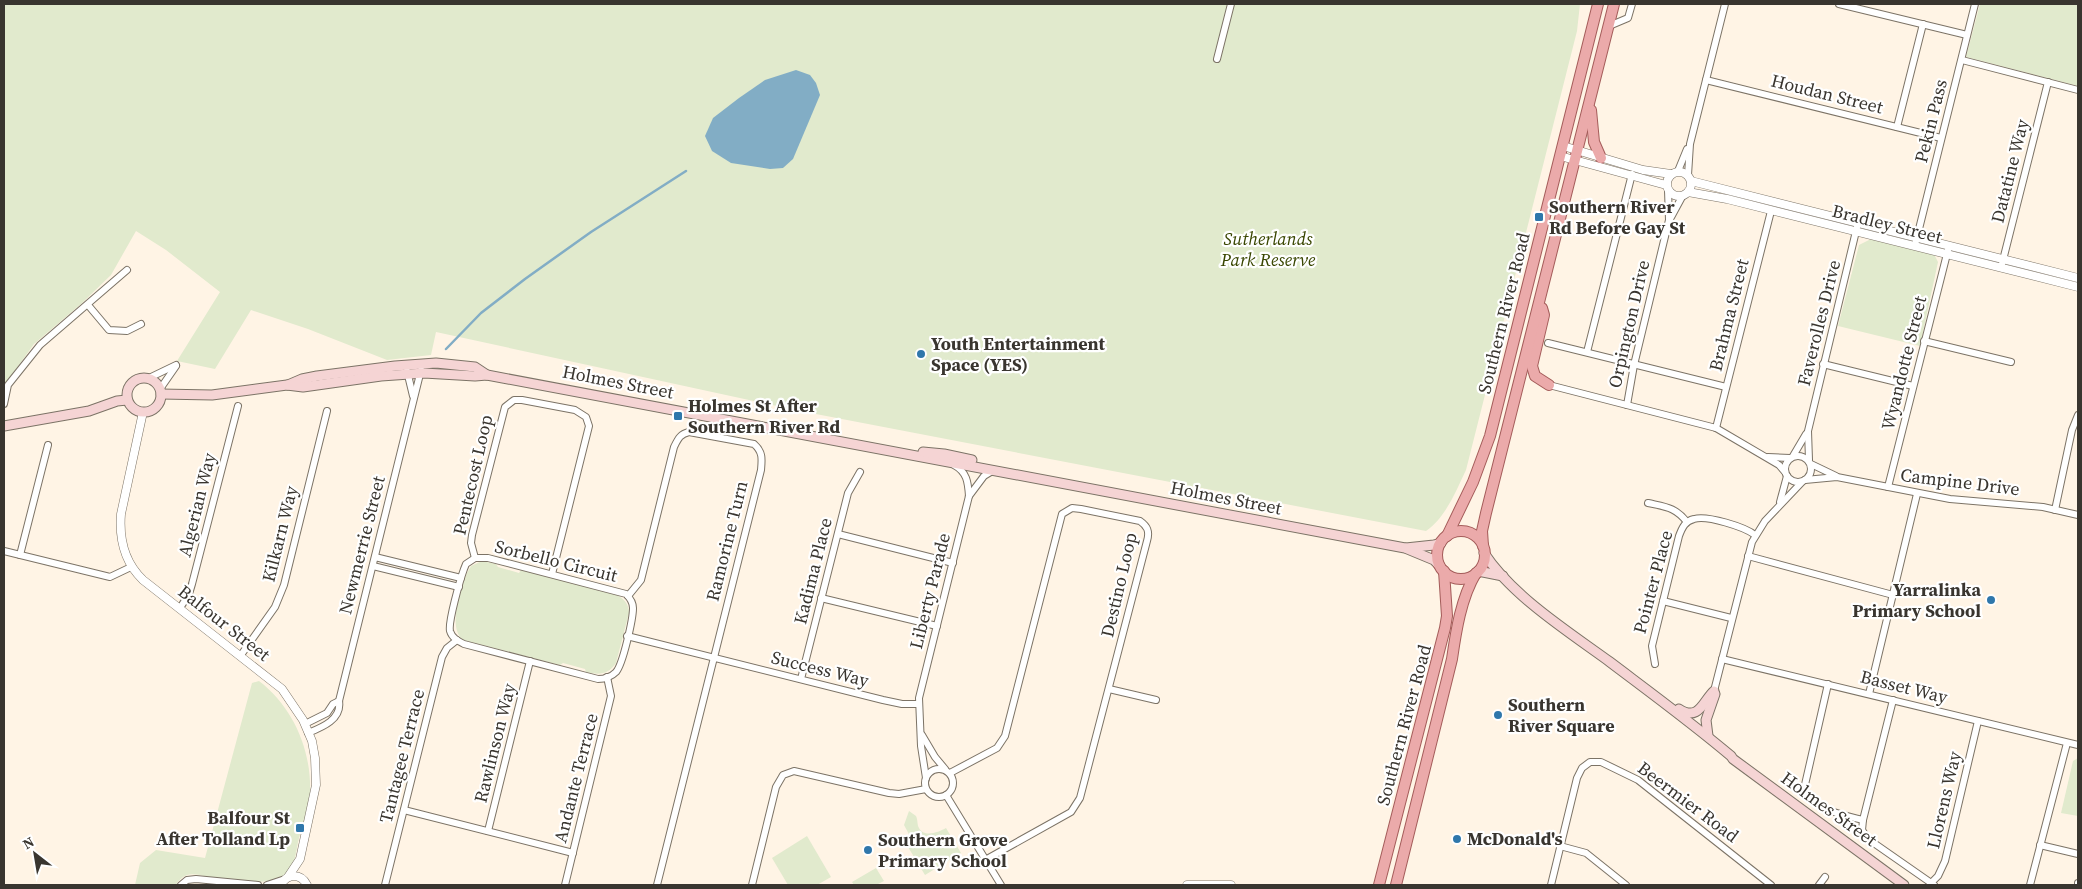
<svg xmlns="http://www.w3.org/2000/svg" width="2082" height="889" font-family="'Source Serif 4',serif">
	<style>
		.green { fill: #e1eacd }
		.water { fill: #82adc5 }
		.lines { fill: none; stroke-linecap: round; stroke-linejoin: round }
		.stream { stroke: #82adc5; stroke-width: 2.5 }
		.minor-casing { stroke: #7c7366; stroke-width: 8 }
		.tertiary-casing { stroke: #7c7366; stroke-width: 9 }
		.secondary-casing { stroke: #7c7366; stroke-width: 11 }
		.primary-casing { stroke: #a45c5a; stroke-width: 12 }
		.minor { stroke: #fff; stroke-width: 6 }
		.tertiary { stroke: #fff; stroke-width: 8 }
		.secondary { stroke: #f5d4d4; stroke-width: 9 }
		.primary { stroke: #ebaaaa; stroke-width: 10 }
		.poi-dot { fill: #2f77ab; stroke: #fff; stroke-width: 2 }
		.labels { text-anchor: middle; stroke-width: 4.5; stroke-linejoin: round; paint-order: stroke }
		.street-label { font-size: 18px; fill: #39352f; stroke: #fff }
		.poi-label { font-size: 18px; font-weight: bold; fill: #39352f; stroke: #fff; text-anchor: start }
		.park-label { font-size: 18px; font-style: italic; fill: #394600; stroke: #fff }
	</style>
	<rect width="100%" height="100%" fill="#fff4e5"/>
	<g class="green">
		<path d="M4,4H1580L1577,31L1466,470C1456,491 1446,517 1426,531L795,410L436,332L431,355L387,360L308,329L251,310L215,369L177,361L220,292L166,250L136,231L111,275L81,304L34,344L4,386Z"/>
		<polygon points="1980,4 2078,4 2078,86 1966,57"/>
		<polygon points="1871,239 1926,251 1935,256 1938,262 1920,346 1838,326 1859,245"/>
		<path d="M482,561L496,564L498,567L519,573L521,570L615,594C623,598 629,603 629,613L616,663C608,675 599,675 586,672L585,669L563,663L560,665L463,640C447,627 461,590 467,573L471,566Z"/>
		<path d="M259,681C293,707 312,750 310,794C309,809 302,826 298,842C296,853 294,873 281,878C258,886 232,880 209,877C203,876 194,873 187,875C182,877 178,881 176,885H135L140,863L156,850L205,858L252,683Z"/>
		<polygon points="2078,758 2078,816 2061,813 2073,761"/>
		<path d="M909,811L916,816C918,820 917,825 919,828C924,838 939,832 946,828L961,853L925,875L908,847L911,838L904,825Z"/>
		<polygon points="807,836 831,877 817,885 788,885 772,858"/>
		<polygon points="876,868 884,881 876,885 854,885 852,882"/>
	</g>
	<polygon class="water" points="796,70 810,75 816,83 820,95 793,159 783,168 770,169 731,163 712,151 705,136 713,118 739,98 765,80"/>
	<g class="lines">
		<polyline class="stream" points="446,349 481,313 525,279 591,232 686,171"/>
		<g class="minor-casing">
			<g id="minor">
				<polyline points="1839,4 1967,35"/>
				<polyline points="1609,26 1628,18 1632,4"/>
				<polyline points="1217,59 1231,4"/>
				<polyline points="1962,60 2078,90"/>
				<polyline points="1706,80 1941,138"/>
				<polyline points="1897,127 1923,24"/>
				<polyline points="1678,171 1687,149"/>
				<polyline points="1688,175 1690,144 1725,4"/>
				<polyline points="1670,219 1683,195"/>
				<polyline points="1915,245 1975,4"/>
				<polyline points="2002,264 2048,82"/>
				<polyline points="88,305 109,330 127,331 141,324"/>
				<polyline points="1924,341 2011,362"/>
				<polyline points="1548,343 1726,387"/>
				<polyline points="1587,352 1632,174"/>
				<polyline points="1823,364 1913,386"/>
				<polyline points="407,371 413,396"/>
				<polyline points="149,378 176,365"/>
				<polyline points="1549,385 1716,428 1779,465 1785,472"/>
				<polyline points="160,389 176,366"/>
				<polyline points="4,404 8,385 40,345 127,270"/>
				<polyline points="1627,405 1634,365 1669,220 1668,190"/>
				<polyline points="1716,428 1771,211"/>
				<circle cx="1798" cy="469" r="13"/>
				<polyline points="1793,456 1806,434"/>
				<polyline points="1768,457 1790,458"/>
				<polyline points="1809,460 1808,431 1857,227"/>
				<polyline points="1811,464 1836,476"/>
				<polyline points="1805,480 1837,477 1950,499 2043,507 2078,515"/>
				<polyline points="1888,487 1949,246"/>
				<polyline points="969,496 984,476 994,470"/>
				<polyline points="1780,502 1787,476"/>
				<path d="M1648,503C1666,507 1675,507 1687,522"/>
				<polyline points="2055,510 2072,430 2078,415"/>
				<polyline points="838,534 953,563"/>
				<polyline points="4,551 110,577 131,567"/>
				<polyline points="20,555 48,445"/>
				<polyline points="1748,556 1893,595"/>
				<polyline points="375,557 461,578"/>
				<path d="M475,558H488L626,594C630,598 633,602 633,608C633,619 623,664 616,672C611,677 604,679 598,679L464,644C458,641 452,638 450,631C448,622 460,580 464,569L466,564Z"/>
				<polyline points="475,558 471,543 472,535 505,407 514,400 522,400 575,410 586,417 589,426 552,574"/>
				<polyline points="373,566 459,587"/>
				<path d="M628,596L641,580L674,447C678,439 680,434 689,432L754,444C763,452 762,459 761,470L657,885"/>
				<polyline points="821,598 937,626"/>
				<polyline points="1663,601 1731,618"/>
				<polyline points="180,608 189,594 192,584 238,406"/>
				<polyline points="627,636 883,700 902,704 919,704"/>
				<polyline points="241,655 275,607 284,585 327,411"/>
				<polyline points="1722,659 2078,745"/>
				<path d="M1655,664L1652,646L1679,536C1682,528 1685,521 1694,519C1707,515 1745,527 1755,535"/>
				<polyline points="801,679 848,493 860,472"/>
				<path d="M1828,684L1804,789C1814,810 1843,815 1863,820"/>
				<polyline points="1109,689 1156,700"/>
				<polyline points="1714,691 1752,542 1765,521 1802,482"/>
				<polyline points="1869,694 1917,494"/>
				<polyline points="1893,700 1863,820 1862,830 1868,839 1934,885"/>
				<polyline points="305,724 327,713 333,704 339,701"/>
				<path d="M308,733C323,727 342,719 339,701L421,370"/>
				<polyline points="922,735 935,757 945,769"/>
				<circle cx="939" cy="783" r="14"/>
				<path d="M950,773L997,748L1005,736L1062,514L1072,508L1081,509L1140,521C1147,526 1150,531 1147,541L1080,798L1071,812L985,860"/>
				<path d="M926,778L921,746L919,698L969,496C968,482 967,472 954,465"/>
				<polyline points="946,795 1001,885"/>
				<polyline points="404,810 573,853"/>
				<polyline points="488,831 530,661"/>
				<polyline points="2040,845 2078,854"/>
				<polyline points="1560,846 1586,853 1626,885"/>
				<polyline points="1931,883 1938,876 1945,861 1978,721"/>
				<polyline points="181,885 187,880 196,879 258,885"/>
				<polyline points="267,885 285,879"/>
				<polyline points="385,885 442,657 447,648 457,640"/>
				<polyline points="565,885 611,696 607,677"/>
				<polyline points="752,885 776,787 783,775 794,771 889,793 899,794 926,789"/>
				<polyline points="1551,885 1577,778 1582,768 1590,762 1601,762 1638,780 1771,885"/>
				<polyline points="1819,885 1825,877"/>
				<polyline points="2030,885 2067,743"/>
				<polyline points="2078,885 2078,883"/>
			</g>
		</g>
		<g class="tertiary-casing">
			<g id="tertiary">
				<polyline points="1563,146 1643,170 1671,174"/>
				<polyline points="1560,156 1666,185"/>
				<circle cx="1679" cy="184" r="12"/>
				<polyline points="1691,181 2078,278"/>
				<polyline points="1688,192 1727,199 2078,287"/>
				<path d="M143,412L121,514C119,539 124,562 143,580L282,689L303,720L312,741L315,758L316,785L300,859L288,877"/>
				<path d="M281,885C287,873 301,873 307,885"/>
				<polyline points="1187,885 1231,885"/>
			</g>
		</g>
		<g class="secondary-casing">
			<g id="secondary">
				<circle cx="144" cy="395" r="17"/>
				<polyline points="288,385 302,379 317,376 395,366 436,363 475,367 487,375"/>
				<polyline points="161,394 212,395 287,385 303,387 381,376 424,373 475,376 487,375 1405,548 1434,560 1440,566"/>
				<polyline points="4,426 89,411 117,401 127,400"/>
				<polyline points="923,452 944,454 972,460"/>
				<polyline points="1406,548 1434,545 1441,543"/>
				<path d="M1484,553C1512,596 1569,632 1610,662C1651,693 1692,723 1731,756L1733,759L1904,885"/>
				<polyline points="1478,571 1503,576"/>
				<path d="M1679,709C1699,722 1703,701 1714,691"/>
				<polyline points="1708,736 1706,720 1715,694"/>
			</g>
		</g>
		<g class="primary-casing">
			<g id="primary">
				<polyline points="1591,110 1594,142 1601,158"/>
				<polyline points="1542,308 1544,315 1532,366 1535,376 1549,385"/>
				<circle cx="1461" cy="555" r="24"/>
				<polyline points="1447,536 1473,482 1490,436 1598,4"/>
				<polyline points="1483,546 1482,531 1486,513 1614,4"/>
				<polyline points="1379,885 1445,628 1447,616 1444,571"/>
				<path d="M1396,885L1452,659C1456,631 1461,598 1476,573"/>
			</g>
		</g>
		<use href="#minor" class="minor"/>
		<use href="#tertiary" class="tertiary"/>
		<use href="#secondary" class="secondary"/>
		<use href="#primary" class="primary"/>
	</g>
	<g class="poi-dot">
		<rect x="1534" y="212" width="10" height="10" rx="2.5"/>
		<circle cx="921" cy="354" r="5"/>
		<rect x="673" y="411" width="10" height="10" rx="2.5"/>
		<circle cx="1991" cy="600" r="5"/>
		<circle cx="1498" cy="715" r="5"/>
		<rect x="295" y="823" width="10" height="10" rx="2.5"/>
		<circle cx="1457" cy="839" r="5"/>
		<circle cx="868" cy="850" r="5"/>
	</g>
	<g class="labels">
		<g class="street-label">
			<text transform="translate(1827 94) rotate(14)" y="6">Houdan Street</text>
			<text transform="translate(1931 121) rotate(-76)" y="6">Pekin Pass</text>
			<text transform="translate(2010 171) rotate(-76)" y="6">Datatine Way</text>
			<text transform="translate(1887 224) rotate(14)" y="6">Bradley Street</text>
			<text transform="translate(1504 313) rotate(-76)" y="6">Southern River Road</text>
			<text transform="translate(1729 315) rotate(-76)" y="6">Brahma Street</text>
			<text transform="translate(1819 323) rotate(-76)" y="6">Faverolles Drive</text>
			<text transform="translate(1629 324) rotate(-77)" y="6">Orpington Drive</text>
			<text transform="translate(1904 363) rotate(-76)" y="6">Wyandotte Street</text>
			<text transform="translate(618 382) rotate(11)" y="6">Holmes Street</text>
			<text transform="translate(473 475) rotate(-77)" y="6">Pentecost Loop</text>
			<text transform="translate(1960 482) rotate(7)" y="6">Campine Drive</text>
			<text transform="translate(1226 498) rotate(11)" y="6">Holmes Street</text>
			<text transform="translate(197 505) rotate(-76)" y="6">Algerian Way</text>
			<text transform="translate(280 534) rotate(-76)" y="6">Kilkarn Way</text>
			<text transform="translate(727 541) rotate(-76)" y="6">Ramorine Turn</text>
			<text transform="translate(362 545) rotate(-76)" y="6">Newmerrie Street</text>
			<text transform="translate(556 561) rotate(14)" y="6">Sorbello Circuit</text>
			<text transform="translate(813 571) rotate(-76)" y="6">Kadima Place</text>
			<text transform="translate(1653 582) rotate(-75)" y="6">Pointer Place</text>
			<text transform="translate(1119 585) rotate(-77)" y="6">Destino Loop</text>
			<text transform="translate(930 591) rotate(-76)" y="6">Liberty Parade</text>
			<text transform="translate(224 623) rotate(38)" y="6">Balfour Street</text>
			<text transform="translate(820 669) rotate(14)" y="6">Success Way</text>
			<text transform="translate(1904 687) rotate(14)" y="6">Basset Way</text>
			<text transform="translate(1404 725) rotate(-75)" y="6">Southern River Road</text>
			<text transform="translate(495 743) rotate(-76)" y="6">Rawlinson Way</text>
			<text transform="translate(402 756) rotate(-76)" y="6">Tantagee Terrace</text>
			<text transform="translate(576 778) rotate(-76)" y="6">Andante Terrace</text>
			<text transform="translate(1944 800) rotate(-77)" y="6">Llorens Way</text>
			<text transform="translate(1688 802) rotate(37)" y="6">Beermier Road</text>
			<text transform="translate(1829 809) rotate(36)" y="6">Holmes Street</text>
		</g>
		<g class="poi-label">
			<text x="1549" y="213">Southern River<tspan x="1549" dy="21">Rd Before Gay St</tspan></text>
			<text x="931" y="350">Youth Entertainment<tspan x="931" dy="21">Space (YES)</tspan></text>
			<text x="688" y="412">Holmes St After<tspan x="688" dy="21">Southern River Rd</tspan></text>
			<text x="1981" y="596" text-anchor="end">Yarralinka<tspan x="1981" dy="21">Primary School</tspan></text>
			<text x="1508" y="711">Southern<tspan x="1508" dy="21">River Square</tspan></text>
			<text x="290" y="824" text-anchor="end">Balfour St<tspan x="290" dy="21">After Tolland Lp</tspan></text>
			<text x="1467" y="845">McDonald's</text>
			<text x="878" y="846">Southern Grove<tspan x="878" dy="21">Primary School</tspan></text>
		</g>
		<g class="park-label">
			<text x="1268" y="245">Sutherlands<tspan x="1268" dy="21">Park Reserve</tspan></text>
		</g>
	</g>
	<rect width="2082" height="889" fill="none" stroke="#39352f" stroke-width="10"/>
	<g transform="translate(35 854) rotate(329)" stroke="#ffffff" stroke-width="4" paint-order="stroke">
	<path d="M0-4L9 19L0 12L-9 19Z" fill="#39352f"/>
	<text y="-8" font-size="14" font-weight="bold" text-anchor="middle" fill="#39352f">N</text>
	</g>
</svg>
